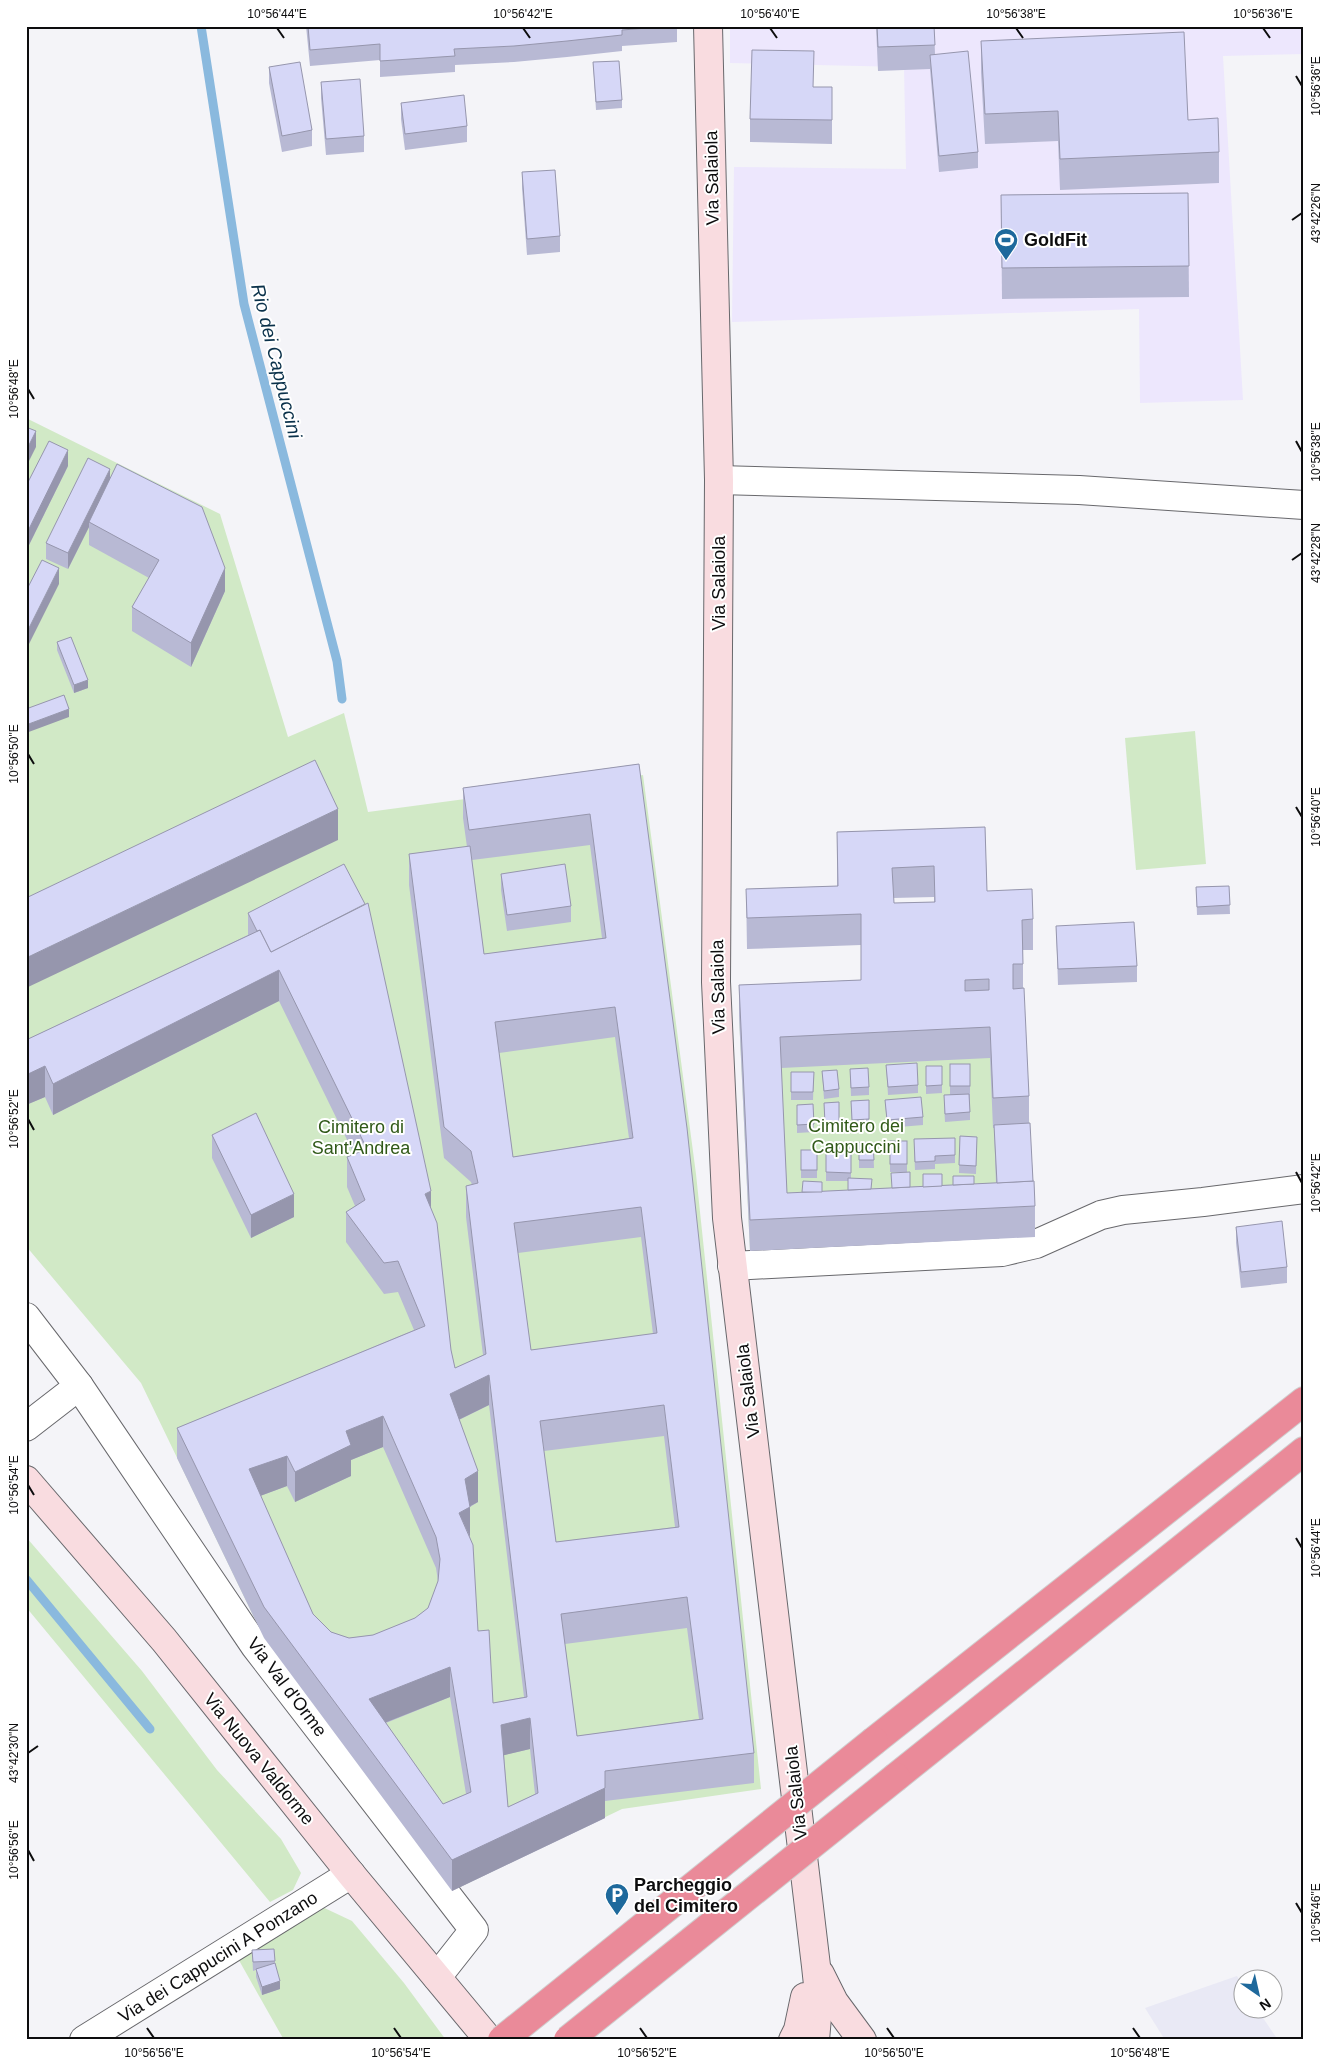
<svg xmlns="http://www.w3.org/2000/svg" width="1330" height="2066" font-family="Arial,sans-serif">
	<style>
		.built { fill: #e9e9f5 }
		.industrial { fill: #ede7fd }
		.green { fill: #d1e9c6 }
		.lines { fill: none; stroke-linecap: round; stroke-linejoin: round }
		.stream { stroke: #8ab9de; stroke-width: 9 }
		.street-casing { stroke: #68686c; stroke-width: 30 }
		.secondary-casing { stroke: #68686c; stroke-width: 30 }
		.highway-casing { stroke: #cfcfcf; stroke-width: 30 }
		.street { stroke: #fff; stroke-width: 28 }
		.secondary { stroke: #f9dce0; stroke-width: 28 }
		.highway { stroke: #ea8a99; stroke-width: 28 }
		.highway-bridge-casing { stroke: #cfcfcf; stroke-width: 30; stroke-linecap: butt }
		.highway-bridge { stroke: #ea8a99; stroke-width: 28 }
		.wall { fill: #b8b9d4; fill-rule: evenodd }
		.shaded-wall { fill: #9696ad }
		.building { fill: #d6d7f7; stroke: #9696ad; fill-rule: evenodd }
		.ticks { fill: none; stroke: #0d0d0e; stroke-width: 2 }
		.labels { text-anchor: middle; stroke-width: 4; stroke-linejoin: round; paint-order: stroke }
		.street-label { font-size: 18px; fill: #0d0d0e; stroke: #fff }
		.poi-label { font-size: 18px; font-weight: bold; fill: #0d0d0e; stroke: #fff; text-anchor: start }
		.park-label { font-size: 18px; fill: #305918; stroke: #fff }
		.water-label { font-size: 19px; font-style: italic; fill: #0a314a; stroke: #fff }
		.neatline { fill: none; stroke: #0d0d0e; stroke-width: 2 }
		.ticks-label { font-size: 12px; text-anchor: middle; fill: #0d0d0e }
	</style>
	<rect width="100%" height="100%" fill="#f4f4f8"/>
	<polygon class="built" points="1237,1976 1242,1985 1242,2008 1257,2009 1278,2040 1165,2040 1145,2008"/>
	<polygon class="industrial" points="730,26 1304,26 1304,54 1223,56 1243,400 1140,403 1139,309 732,322 734,167 906,169 904,67 730,63"/>
	<g class="green">
		<polygon points="26,418 220,514 288,737 344,713 368,812 643,775 696,1174 761,1789 622,1809 452,1891 264,1638 141,1383 26,1246"/>
		<polygon points="1195,731 1206,864 1136,870 1125,738"/>
		<polygon points="861,1010 1024,1019 1035,1237 750,1251 739,1016"/>
		<polygon points="26,1537 142,1671 217,1770 281,1839 301,1873 293,1890 270,1902 26,1607"/>
		<polygon points="316,1904 352,1921 404,1983 446,2040 284,2040 232,1948"/>
	</g>
	<g class="lines">
		<g class="stream">
			<polyline points="201,26 244,304 337,661 342,699"/>
			<polyline points="26,1579 150,1729"/>
		</g>
		<g class="street-casing">
			<g id="street">
				<polyline points="719,480 1079,490 1304,505"/>
				<polyline points="732,1266 1002,1252 1036,1244 1101,1215 1123,1210 1203,1202 1304,1189"/>
				<polyline points="26,1317 79,1386 255,1646 474,1930 437,1977"/>
				<polyline points="26,1427 79,1386"/>
				<polyline points="84,2040 351,1874"/>
			</g>
		</g>
		<g class="secondary-casing">
			<g id="secondary">
				<polyline points="708,26 719,480 716,982 727,1218 816,1966 819,1994 815,2040"/>
				<polyline points="26,1480 164,1640 351,1874 489,2040"/>
				<polyline points="820,1974 834,2002 862,2040"/>
				<polyline points="793,2040 798,2030 805,1997"/>
			</g>
		</g>
		<g class="highway-casing">
			<g id="highway">
				<polyline points="874,1741 1304,1401"/>
				<polyline points="896,1777 1304,1451"/>
			</g>
		</g>
		<use href="#street" class="street"/>
		<use href="#secondary" class="secondary"/>
		<use href="#highway" class="highway"/>
		<g class="highway-bridge-casing">
			<g id="highway-bridge">
				<polyline points="502,2040 874,1741"/>
				<polyline points="568,2040 896,1777"/>
			</g>
		</g>
		<use href="#highway-bridge" class="highway-bridge"/>
	</g>
	<g class="wall">
		<polygon points="306,26 677,26 677,42 622,46 622,51 567,57 514,62 455,65 455,72 380,77 380,60 310,66"/>
		<polygon points="876,26 934,26 935,54 978,152 978,168 939,172 930,69 878,71"/>
		<polygon points="981,41 1188,120 1219,152 1219,183 1060,190 1058,141 985,144 981,72"/>
		<polygon points="593,62 622,100 622,108 596,110"/>
		<polygon points="269,67 312,130 312,146 282,152 269,83"/>
		<polygon points="321,82 364,136 364,152 326,155 321,98"/>
		<polygon points="814,87 832,111 832,144 750,142 750,119"/>
		<polygon points="401,103 467,126 467,142 405,150 401,119"/>
		<polygon points="522,172 560,236 560,252 527,255 522,188"/>
		<polygon points="1188,193 1189,297 1002,299 1001,195"/>
		<polygon points="68,466 27,549 26,548 26,486"/>
		<polygon points="110,478 225,591 191,667 132,631 132,607 149,578 89,545 89,527 68,569 46,559 46,543"/>
		<polygon points="57,642 88,688 74,693 57,650"/>
		<path d="M639,764L754,1753V1783L605,1801V1818L452,1891L264,1638L177,1458V1428L414,1330L398,1292L384,1294L346,1242V1212L355,1206L347,1187V1157L354,1154L279,1001L53,1115L45,1097L26,1105V1040L248,935V913L431,1208L451,1350L455,1368L483,1355L466,1217V1186L472,1185L471,1182L444,1158L409,885V854L467,847L463,818V788ZM590,845L602,938L484,954L472,860ZM615,1037L629,1138L513,1157L499,1053ZM641,1237L653,1334L531,1350L518,1253ZM489,1405L524,1697L493,1703L478,1631L470,1537V1507L478,1502L459,1420ZM664,1436L675,1527L556,1542L544,1451ZM383,1447L436,1568L438,1581L428,1608L415,1618L373,1635L349,1638L331,1632L313,1614L260,1496L287,1486L295,1502L351,1476V1460ZM687,1628L699,1719L577,1736L565,1644ZM450,1697L466,1794L443,1804L386,1723ZM530,1749L535,1794L508,1807L504,1755Z"/>
		<path d="M985,827L987,891L1033,919V950H1023V988L1029,1096V1123L1035,1206V1237L750,1251L739,1016V985L861,980V945L747,949L746,889L837,886V832ZM934,897V902L894,903L893,898ZM990,1058L993,1128H994L996,1183L910,1187L907,1172V1141H890V1172H905L892,1188L872,1189L851,1178V1148H826V1181H848V1190L787,1193L781,1068Z"/>
		<polygon points="501,874 571,906 571,922 507,931 501,890"/>
		<polygon points="1229,886 1230,914 1197,915 1196,887"/>
		<polygon points="1056,926 1137,966 1137,982 1058,985"/>
		<polygon points="950,1064 970,1064 970,1120 945,1122 944,1103 950,1095"/>
		<polygon points="886,1065 918,1085 918,1093 888,1095"/>
		<polygon points="926,1066 942,1066 942,1093 926,1094"/>
		<polygon points="850,1069 869,1087 869,1095 851,1096"/>
		<polygon points="822,1071 839,1089 839,1097 824,1099"/>
		<polygon points="791,1072 814,1072 813,1100 791,1100"/>
		<polygon points="869,1100 869,1127 852,1128 851,1101"/>
		<polygon points="885,1100 923,1117 923,1125 887,1128"/>
		<polygon points="839,1102 839,1130 825,1131 824,1103"/>
		<polygon points="813,1104 814,1132 797,1133 797,1105"/>
		<polygon points="212,1135 294,1217 251,1238 212,1158"/>
		<polygon points="960,1136 977,1137 976,1174 959,1173"/>
		<polygon points="955,1138 955,1163 935,1164 935,1169 915,1170 914,1147"/>
		<polygon points="859,1143 873,1143 874,1168 859,1168"/>
		<rect x="801" y="1150" width="16" height="28"/>
		<polygon points="1236,1227 1287,1267 1287,1283 1241,1288 1236,1243"/>
		<polygon points="274,1949 275,1963 280,1989 262,1995 256,1977 256,1970 253,1971 252,1950"/>
	</g>
	<g class="shaded-wall">
		<polygon points="36,431 36,447 26,467 26,451"/>
		<polygon points="68,450 68,466 27,549 27,533"/>
		<polygon points="110,469 110,485 89,522 89,527 68,569 68,553"/>
		<polygon points="59,568 59,584 26,650 26,634"/>
		<polygon points="225,568 225,591 191,667 191,643"/>
		<polygon points="88,680 88,688 74,693 74,685"/>
		<polygon points="69,709 69,717 26,733 26,725"/>
		<polygon points="338,809 338,840 26,988 26,958"/>
		<polygon points="279,970 279,1001 53,1115 53,1084"/>
		<polygon points="45,1066 45,1097 26,1105 26,1075"/>
		<polygon points="431,1191 431,1221 425,1194"/>
		<polygon points="294,1194 294,1217 251,1238 251,1215"/>
		<polygon points="489,1375 489,1405 450,1424 450,1394"/>
		<polygon points="383,1416 383,1447 351,1460 351,1476 295,1502 295,1472 346,1431"/>
		<polygon points="287,1456 287,1486 249,1500 249,1469"/>
		<polygon points="478,1471 478,1502 465,1509 465,1479"/>
		<polygon points="470,1507 470,1537 459,1513"/>
		<polygon points="450,1667 450,1697 369,1729 369,1699"/>
		<polygon points="530,1718 530,1749 501,1756 501,1725"/>
		<polygon points="605,1771 605,1818 452,1891 452,1860"/>
		<polygon points="280,1981 280,1989 262,1995 262,1987"/>
	</g>
	<g class="building">
		<polygon points="308,26 673,26 622,30 622,35 567,41 514,46 454,49 455,56 380,61 380,44 310,50"/>
		<polygon points="877,26 934,26 935,45 878,47"/>
		<polygon points="1184,32 1188,120 1218,118 1219,152 1060,159 1058,111 985,114 981,41"/>
		<polygon points="752,50 814,51 813,87 832,87 832,120 750,119"/>
		<polygon points="968,51 978,152 939,156 930,55"/>
		<polygon points="619,61 622,100 596,102 593,62"/>
		<polygon points="300,62 312,130 282,136 269,67"/>
		<polygon points="360,79 364,136 326,139 321,82"/>
		<polygon points="464,95 467,126 405,134 401,103"/>
		<polygon points="555,170 560,236 527,239 522,172"/>
		<polygon points="1188,193 1189,266 1002,268 1001,195"/>
		<polygon points="26,427 36,431 26,451"/>
		<polygon points="49,441 68,450 27,533 26,532 26,486"/>
		<polygon points="88,458 110,469 68,553 46,543"/>
		<polygon points="117,464 202,507 225,568 191,643 132,607 159,560 89,522"/>
		<polygon points="42,560 59,568 26,634 26,591"/>
		<polygon points="71,637 88,680 74,685 57,642"/>
		<polygon points="64,695 69,709 26,725 26,709"/>
		<polygon points="315,760 338,809 26,958 26,898"/>
		<path d="M639,764L687,1128L754,1753L605,1771V1788L452,1860L264,1607L177,1428L425,1326L398,1261L384,1263L346,1212L365,1200L347,1157L367,1149L279,970L53,1084L45,1066L26,1075V1040L260,930L271,952L368,903L431,1191L425,1194L437,1223L451,1350L455,1368L486,1354L466,1186L478,1183L471,1151L444,1127L409,854L470,846L484,954L606,938L590,814L469,830L463,788ZM615,1007L633,1138L513,1157L495,1022ZM641,1207L657,1333L531,1350L514,1223ZM489,1375L527,1697L493,1703L489,1630L478,1631L473,1545L459,1513L470,1507L465,1479L478,1471L450,1394ZM664,1405L679,1527L556,1542L540,1421ZM383,1416L436,1537L440,1559L438,1581L428,1608L415,1618L373,1635L349,1638L331,1632L313,1614L249,1469L287,1456L295,1472L351,1445L346,1431ZM687,1597L703,1719L577,1736L561,1614ZM450,1667L471,1792L443,1804L369,1699ZM530,1718L538,1793L508,1807L501,1725Z"/>
		<path d="M985,827L987,891L1032,889L1033,919L1022,920L1023,964H1013V989L1024,988L1029,1096L993,1098L990,1027L780,1037L787,1193L1034,1181L1035,1206L750,1220L739,985L861,980V914L747,918L746,889L838,886L837,832ZM934,866L935,902L894,903L892,868ZM989,979V990L965,991V980Z"/>
		<polygon points="344,864 365,904 271,952 260,930 257,931 248,913"/>
		<polygon points="565,864 571,906 507,915 501,874"/>
		<polygon points="1229,886 1230,905 1197,907 1196,887"/>
		<polygon points="1134,922 1137,966 1058,969 1056,926"/>
		<polygon points="917,1063 918,1085 888,1087 886,1065"/>
		<rect x="950" y="1064" width="20" height="22"/>
		<polygon points="926,1066 942,1066 942,1085 926,1086"/>
		<polygon points="868,1068 869,1087 851,1088 850,1069"/>
		<polygon points="837,1070 839,1089 824,1091 822,1071"/>
		<polygon points="791,1072 814,1072 813,1092 791,1092"/>
		<polygon points="969,1094 970,1112 945,1114 944,1095"/>
		<polygon points="921,1097 923,1117 887,1120 885,1100"/>
		<polygon points="869,1100 869,1119 852,1120 851,1101"/>
		<polygon points="839,1102 839,1122 825,1123 824,1103"/>
		<polygon points="813,1104 814,1124 797,1125 797,1105"/>
		<polygon points="256,1113 294,1194 251,1215 212,1135"/>
		<polygon points="1030,1123 1033,1181 997,1183 994,1125"/>
		<polygon points="960,1136 977,1137 976,1166 959,1165"/>
		<polygon points="955,1138 955,1155 935,1156 935,1161 915,1162 914,1139"/>
		<rect x="890" y="1141" width="17" height="23"/>
		<polygon points="859,1143 873,1143 874,1160 859,1160"/>
		<polygon points="826,1148 851,1148 851,1173 826,1172"/>
		<rect x="801" y="1150" width="16" height="20"/>
		<polygon points="910,1172 910,1187 892,1188 891,1173"/>
		<polygon points="923,1174 942,1174 942,1186 923,1187"/>
		<polygon points="953,1176 974,1176 974,1184 953,1185"/>
		<polygon points="848,1178 872,1179 871,1189 848,1190"/>
		<polygon points="803,1181 822,1182 822,1192 802,1192"/>
		<polygon points="1282,1221 1287,1267 1241,1272 1236,1227"/>
		<polygon points="274,1949 275,1961 253,1962 252,1950"/>
		<polygon points="275,1963 280,1981 262,1987 256,1969"/>
	</g>
	<path class="ticks" d="M277,28L284,38M523,28L530,38M770,28L777,38M1016,28L1023,38M1263,28L1270,38M1296,76L1302,86M1292,220L1302,213M28,389L34,399M1296,441L1302,452M1292,560L1302,553M28,754L34,764M1296,807L1302,817M28,1119L34,1130M1296,1172L1302,1183M28,1485L34,1495M1296,1538L1302,1548M28,1753L38,1746M28,1850L34,1861M1296,1903L1302,1913M147,2028L154,2038M394,2028L401,2038M640,2028L647,2038M887,2028L894,2038M1133,2028L1140,2038"/>
	<defs>
		<g id="stadium-pin" transform="scale(1.25)"><path d="M0 17L-7.5 6A9.5 9.5 0 1 1 7.5 6Z" fill="#1e699c" stroke="#fff"/><path d="M0-5a6.5 5 0 1 0 0 10a6.5 5 0 1 0 0-10ZM-3.5-1.8h7v3.6h-7Z" fill="#fff"/></g>
		<g id="parking-pin" transform="scale(1.25)"><path d="M0 17L-7.5 6A9.5 9.5 0 1 1 7.5 6Z" fill="#1e699c" stroke="#fff"/><path d="M-3.5-5.5H1a3.5 3.5 0 0 1 0 7H-1V5.5H-3.5ZM-1-3.4V-.6H.8a1.4 1.4 0 0 0 0-2.8Z" fill="#fff"/></g>
	</defs>
	<g fill-rule="evenodd">
		<use href="#stadium-pin" x="1006" y="240"/>
		<use href="#parking-pin" x="617" y="1895"/>
	</g>
	<g class="labels">
		<g class="street-label">
			<text transform="translate(712 178) rotate(-91)" y="6">Via Salaiola</text>
			<text transform="translate(719 583) rotate(-90)" y="6">Via Salaiola</text>
			<text transform="translate(718 987) rotate(-91)" y="6">Via Salaiola</text>
			<text transform="translate(748 1391) rotate(-97)" y="6">Via Salaiola</text>
			<text transform="translate(287 1687) rotate(53)" y="6">Via Val d'Orme</text>
			<text transform="translate(259 1759) rotate(51)" y="6">Via Nuova Valdorme</text>
			<text transform="translate(796 1793) rotate(-96)" y="6">Via Salaiola</text>
			<text transform="translate(218 1957) rotate(-32)" y="6">Via dei Cappucini A Ponzano</text>
		</g>
		<g class="poi-label">
			<text x="1024" y="246">GoldFit</text>
			<text x="634" y="1891">Parcheggio<tspan x="634" dy="21">del Cimitero</tspan></text>
		</g>
		<g class="park-label">
			<text x="856" y="1132">Cimitero dei<tspan x="856" dy="21">Cappuccini</tspan></text>
			<text x="361" y="1133">Cimitero di<tspan x="361" dy="21">Sant'Andrea</tspan></text>
		</g>
		<g class="water-label">
			<text transform="translate(277 361) rotate(76)" y="7">Rio dei Cappuccini</text>
		</g>
	</g>
	<rect width="1330" height="2066" fill="none" stroke="#ffffff" stroke-width="55"/>
	<g transform="translate(1258 1994) rotate(146)"><circle r="24" fill="#ffffff" stroke="#9e9e9f"/>
	<path d="M0-4L9 19L0 12L-9 19Z" fill="#1e699c"/>
	<text y="-8" font-size="14" font-weight="bold" text-anchor="middle" fill="#0d0d0e">N</text>
	</g>
	<rect x="28" y="28" width="1274" height="2010" class="neatline"/>
	<g class="ticks-label">
		<text x="277" y="18">10°56'44"E</text>
		<text x="523" y="18">10°56'42"E</text>
		<text x="770" y="18">10°56'40"E</text>
		<text x="1016" y="18">10°56'38"E</text>
		<text x="1263" y="18">10°56'36"E</text>
		<text transform="translate(1316 86) rotate(-90)" y="4">10°56'36"E</text>
		<text transform="translate(1316 213) rotate(-90)" y="4">43°42'26"N</text>
		<text transform="translate(14 389) rotate(-90)" y="4">10°56'48"E</text>
		<text transform="translate(1316 452) rotate(-90)" y="4">10°56'38"E</text>
		<text transform="translate(1316 553) rotate(-90)" y="4">43°42'28"N</text>
		<text transform="translate(14 754) rotate(-90)" y="4">10°56'50"E</text>
		<text transform="translate(1316 817) rotate(-90)" y="4">10°56'40"E</text>
		<text transform="translate(14 1119) rotate(-90)" y="4">10°56'52"E</text>
		<text transform="translate(1316 1183) rotate(-90)" y="4">10°56'42"E</text>
		<text transform="translate(14 1485) rotate(-90)" y="4">10°56'54"E</text>
		<text transform="translate(1316 1548) rotate(-90)" y="4">10°56'44"E</text>
		<text transform="translate(14 1753) rotate(-90)" y="4">43°42'30"N</text>
		<text transform="translate(14 1850) rotate(-90)" y="4">10°56'56"E</text>
		<text transform="translate(1316 1913) rotate(-90)" y="4">10°56'46"E</text>
		<text x="154" y="2057">10°56'56"E</text>
		<text x="401" y="2057">10°56'54"E</text>
		<text x="647" y="2057">10°56'52"E</text>
		<text x="894" y="2057">10°56'50"E</text>
		<text x="1140" y="2057">10°56'48"E</text>
	</g>
</svg>
